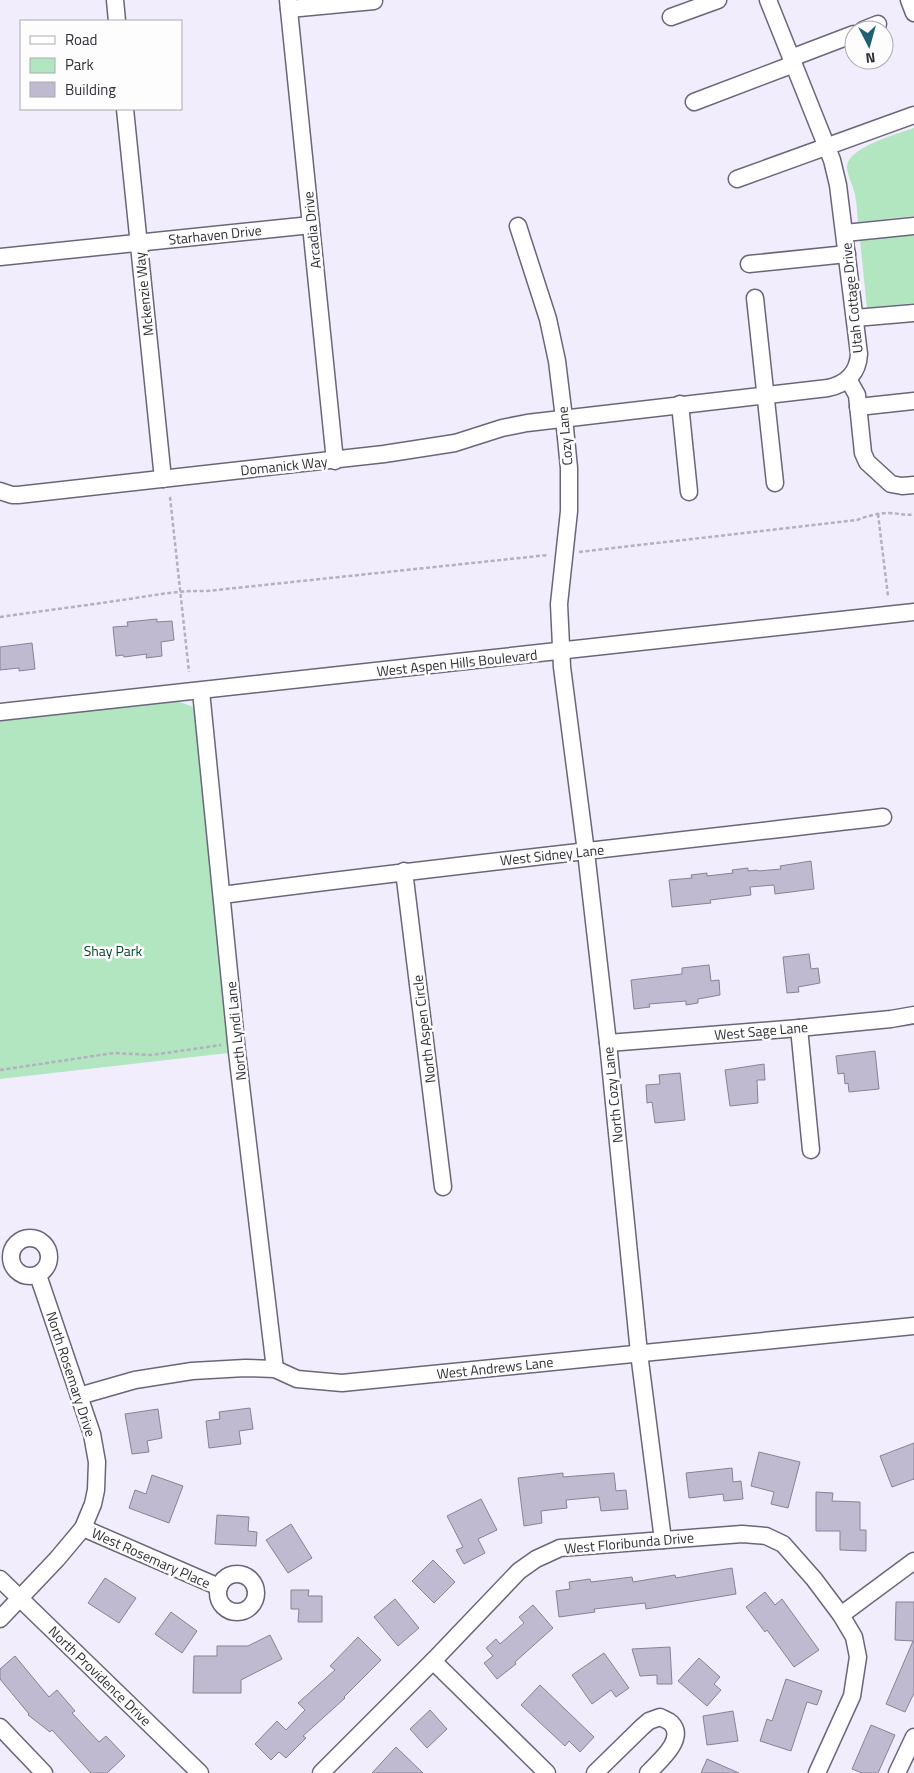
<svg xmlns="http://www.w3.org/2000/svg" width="914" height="1773" font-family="'Titillium Web',sans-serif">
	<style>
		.green { fill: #b1e6c0 }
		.building { fill: #bfbad0; stroke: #878298 }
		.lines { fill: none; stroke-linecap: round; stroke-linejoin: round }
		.minor-casing { stroke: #6a667a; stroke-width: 19 }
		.path { stroke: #b4b0bd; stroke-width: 2.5; stroke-dasharray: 4 2.5; stroke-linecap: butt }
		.minor { stroke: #fff; stroke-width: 16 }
		.labels { text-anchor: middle; stroke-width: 5; stroke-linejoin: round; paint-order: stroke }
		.street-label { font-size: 14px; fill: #302e37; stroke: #fdfdfd }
		.park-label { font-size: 14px; fill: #024724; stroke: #fdfdfd }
	</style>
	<rect width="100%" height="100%" fill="#f1edfc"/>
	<g class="green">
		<path d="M914,128V216L858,222C857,212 857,201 854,191C852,184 848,176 847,168C846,147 898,134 914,128Z"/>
		<polygon points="914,234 914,303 867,308 860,240"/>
		<polygon points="173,700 203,710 237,1052 0,1079 0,720"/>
	</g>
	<g class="building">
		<polygon points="157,619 157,622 172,621 174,640 161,642 162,656 146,658 147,654 124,657 123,655 116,656 113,627 128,626 127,622"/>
		<polygon points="32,643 35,669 19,671 19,668 0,670 0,647"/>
		<polygon points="811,861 814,889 775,894 774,885 750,887 751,895 710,900 711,903 672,907 669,880 692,878 691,875 707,873 707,876 733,873 732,870 748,868 748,871 757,870 758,871 781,869 780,866"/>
		<polygon points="809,954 811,969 818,968 820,983 798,987 799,992 787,993 783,957"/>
		<polygon points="709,965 711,981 719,980 720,995 698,999 698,1003 686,1005 686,1001 649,1004 650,1007 634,1009 631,980 682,974 682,968"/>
		<polygon points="875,1051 879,1089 849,1092 848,1083 845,1084 844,1073 838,1074 836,1056"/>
		<polygon points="764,1064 765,1080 757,1080 758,1103 730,1106 725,1070"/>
		<polygon points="680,1073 685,1120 655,1123 652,1102 647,1103 646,1085 660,1084 659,1075"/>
		<polygon points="250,1408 253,1429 239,1431 241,1444 209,1448 206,1421 220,1419 219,1412"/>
		<polygon points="158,1409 162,1438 147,1441 149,1452 132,1454 125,1414"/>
		<polygon points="914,1443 914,1479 892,1487 880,1456"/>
		<polygon points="759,1452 800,1462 788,1508 771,1504 774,1492 751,1486"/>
		<polygon points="732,1468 733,1482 741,1481 743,1499 724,1501 723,1494 689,1498 686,1473"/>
		<polygon points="563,1473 563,1477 614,1473 616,1491 626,1490 628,1509 601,1511 599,1497 566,1500 567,1508 541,1511 542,1523 524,1526 518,1478"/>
		<polygon points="152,1475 183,1486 169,1523 129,1508 135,1490 146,1494"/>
		<polygon points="816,1492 833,1493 832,1501 860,1502 860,1530 866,1530 866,1551 840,1550 840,1531 816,1531"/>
		<polygon points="481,1499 497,1530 478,1539 485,1553 464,1564 456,1550 463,1547 447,1516"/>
		<polygon points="217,1515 249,1517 248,1531 257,1532 256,1546 215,1544"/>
		<polygon points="291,1524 312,1558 288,1573 266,1540"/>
		<polygon points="433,1560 455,1582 434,1603 412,1581"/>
		<polygon points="732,1568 736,1594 646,1609 645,1603 594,1609 595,1612 559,1617 556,1591 570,1589 569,1582 590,1579 591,1582 632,1577 633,1582 675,1575 676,1578"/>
		<polygon points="105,1578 136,1598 119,1623 88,1603"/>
		<polygon points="291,1590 309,1590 308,1596 322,1596 322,1622 298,1622 299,1609 291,1609"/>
		<polygon points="765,1592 775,1605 782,1599 819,1650 794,1667 767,1630 765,1632 746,1607"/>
		<polygon points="395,1599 419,1628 398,1646 374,1617"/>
		<polygon points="896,1602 914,1602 914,1693 905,1712 886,1704 913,1641 895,1640"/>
		<polygon points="533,1605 553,1628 515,1662 516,1664 497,1679 484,1663 493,1656 486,1648 496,1639 500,1644 524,1623 519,1617"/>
		<polygon points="171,1612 197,1631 182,1653 155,1634"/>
		<polygon points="270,1635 282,1659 241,1680 241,1693 193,1693 194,1656 217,1656 217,1646 248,1646"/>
		<polygon points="358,1637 381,1660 344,1697 345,1698 303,1736 306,1738 286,1758 279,1752 271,1760 255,1744 277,1721 286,1730 305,1710 298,1703 335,1670 330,1666"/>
		<polygon points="670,1647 672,1684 657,1684 657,1675 640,1676 632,1649"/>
		<polygon points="604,1653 629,1688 616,1697 611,1690 592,1704 572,1675"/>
		<polygon points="15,1656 49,1697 57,1690 75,1711 72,1713 99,1742 106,1736 125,1756 107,1773 91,1773 52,1730 50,1732 28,1715 29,1714 0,1679 0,1669"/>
		<polygon points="699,1658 720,1677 714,1684 721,1690 707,1706 678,1681"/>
		<polygon points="786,1679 822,1691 817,1705 807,1702 791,1751 760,1741 767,1719 772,1721"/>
		<polygon points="540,1685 594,1737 580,1752 569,1741 565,1746 521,1705"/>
		<polygon points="430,1710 447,1729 427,1748 410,1729"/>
		<polygon points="733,1711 738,1741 707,1745 703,1716"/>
		<polygon points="871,1725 895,1735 878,1773 862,1773 852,1769"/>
		<polygon points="396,1747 423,1773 372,1773"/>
		<polygon points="707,1759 739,1773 701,1773"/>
	</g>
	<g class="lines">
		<g class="minor-casing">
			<g id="minor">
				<polyline points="115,0 117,21"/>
				<polyline points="288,0 335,461"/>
				<polyline points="909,0 914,13"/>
				<polyline points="289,9 374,1"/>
				<polyline points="671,17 718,0"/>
				<polyline points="863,30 878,24"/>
				<polyline points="791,58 854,34"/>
				<polyline points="694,102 794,64"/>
				<polyline points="125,109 163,479"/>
				<polyline points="737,179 914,115"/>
				<polyline points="518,226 548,319 557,361 564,418 569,468 569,511 559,604 562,667 586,852 608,1043 639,1353 663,1540"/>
				<polyline points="845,233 914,226"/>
				<polyline points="0,257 311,225"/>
				<polyline points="749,264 847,254"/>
				<polyline points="755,298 775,483"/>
				<polyline points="855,318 914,313"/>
				<polyline points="848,379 857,395 863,453 867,462 891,484 902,486 914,485"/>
				<polyline points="680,404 689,492"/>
				<polyline points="858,407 914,401"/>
				<path d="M0,491L12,495H18L384,454L455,443L502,428L527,423L828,388C847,384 858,373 859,354L838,185L832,160L768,0"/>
				<polyline points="201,691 237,1052 275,1369"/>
				<path d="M0,712C305,681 609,643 914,612"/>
				<polyline points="404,871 443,1187"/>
				<path d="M222,895C442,866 663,843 883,817"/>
				<polyline points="799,1028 811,1150"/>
				<polyline points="608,1043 799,1028 891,1019 914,1015"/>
				<circle cx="30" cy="1257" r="19"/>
				<polyline points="79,1396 135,1380 192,1371 245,1368 275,1369 297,1379 342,1383 914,1326"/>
				<polyline points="83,1528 219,1587"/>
				<circle cx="237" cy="1593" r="19"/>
				<polyline points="0,1579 200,1773"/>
				<polyline points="841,1615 914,1561"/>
				<polyline points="0,1619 57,1559 83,1528 93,1504 96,1490 97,1462 92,1434 38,1275"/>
				<polyline points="433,1661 547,1773"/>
				<polyline points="0,1727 44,1773"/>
				<polyline points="321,1773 433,1661 519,1571 536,1559 560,1548 742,1534 766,1536 783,1544 814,1579 841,1615 854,1637 858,1657 852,1696 817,1773"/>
				<path d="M595,1773L642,1727L649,1721L660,1717C663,1719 668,1720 671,1723C687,1739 658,1762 648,1773"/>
				<polyline points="897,1773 914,1737"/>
			</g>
		</g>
		<g class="path">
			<polyline points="170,497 189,672"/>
			<polyline points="878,514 888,596"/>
			<path d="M579,552L857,520C867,516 878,513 889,513C898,513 905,516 914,514"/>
			<path d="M0,617C41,611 82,606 122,600C151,596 177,590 207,591L548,555"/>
			<polyline points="0,1070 114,1053 152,1055 221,1045"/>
		</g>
		<use href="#minor" class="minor"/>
	</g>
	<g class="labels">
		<g class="street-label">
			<text transform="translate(312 230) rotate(-96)" y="5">Arcadia Drive</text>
			<text transform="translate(215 235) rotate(-6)" y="5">Starhaven Drive</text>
			<text transform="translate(144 294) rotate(-96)" y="5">Mckenzie Way</text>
			<text transform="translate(852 298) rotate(-96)" y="5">Utah Cottage Drive</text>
			<text transform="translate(565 436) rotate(-95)" y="5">Cozy Lane</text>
			<text transform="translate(284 466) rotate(-6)" y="5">Domanick Way</text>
			<text transform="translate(457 663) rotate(-6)" y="5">West Aspen Hills Boulevard</text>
			<text transform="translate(552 855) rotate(-6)" y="5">West Sidney Lane</text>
			<text transform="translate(424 1029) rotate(-97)" y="5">North Aspen Circle</text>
			<text transform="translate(236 1031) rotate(-96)" y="5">North Lyndi Lane</text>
			<text transform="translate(761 1031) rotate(-5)" y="5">West Sage Lane</text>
			<text transform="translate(613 1095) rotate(-96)" y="5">North Cozy Lane</text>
			<text transform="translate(495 1368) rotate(-6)" y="5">West Andrews Lane</text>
			<text transform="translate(71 1374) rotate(72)" y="5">North Rosemary Drive</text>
			<text transform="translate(629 1543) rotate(-5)" y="5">West Floribunda Drive</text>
			<text transform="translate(151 1558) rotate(24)" y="5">West Rosemary Place</text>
			<text transform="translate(100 1676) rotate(44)" y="5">North Providence Drive</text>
		</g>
		<g class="park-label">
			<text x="113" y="956">Shay Park</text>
		</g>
	</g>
	<rect x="20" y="20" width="162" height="90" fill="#fdfdfd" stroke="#abaaae"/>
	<rect x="30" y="36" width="25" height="8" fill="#ffffff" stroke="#abaaae"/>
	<text x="65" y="45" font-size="15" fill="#302e37">Road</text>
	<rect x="30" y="58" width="25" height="15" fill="#b1e6c0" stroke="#abaaae"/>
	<text x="65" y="70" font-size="15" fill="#302e37">Park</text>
	<rect x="30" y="82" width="25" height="15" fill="#bfbad0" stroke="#abaaae"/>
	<text x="65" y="95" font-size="15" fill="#302e37">Building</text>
	<g transform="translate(869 45) rotate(174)"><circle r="24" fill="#fdfdfd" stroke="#abaaae"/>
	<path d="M0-4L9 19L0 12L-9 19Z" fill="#1d5f73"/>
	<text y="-8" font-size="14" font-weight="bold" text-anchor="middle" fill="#302e37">N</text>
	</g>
</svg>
